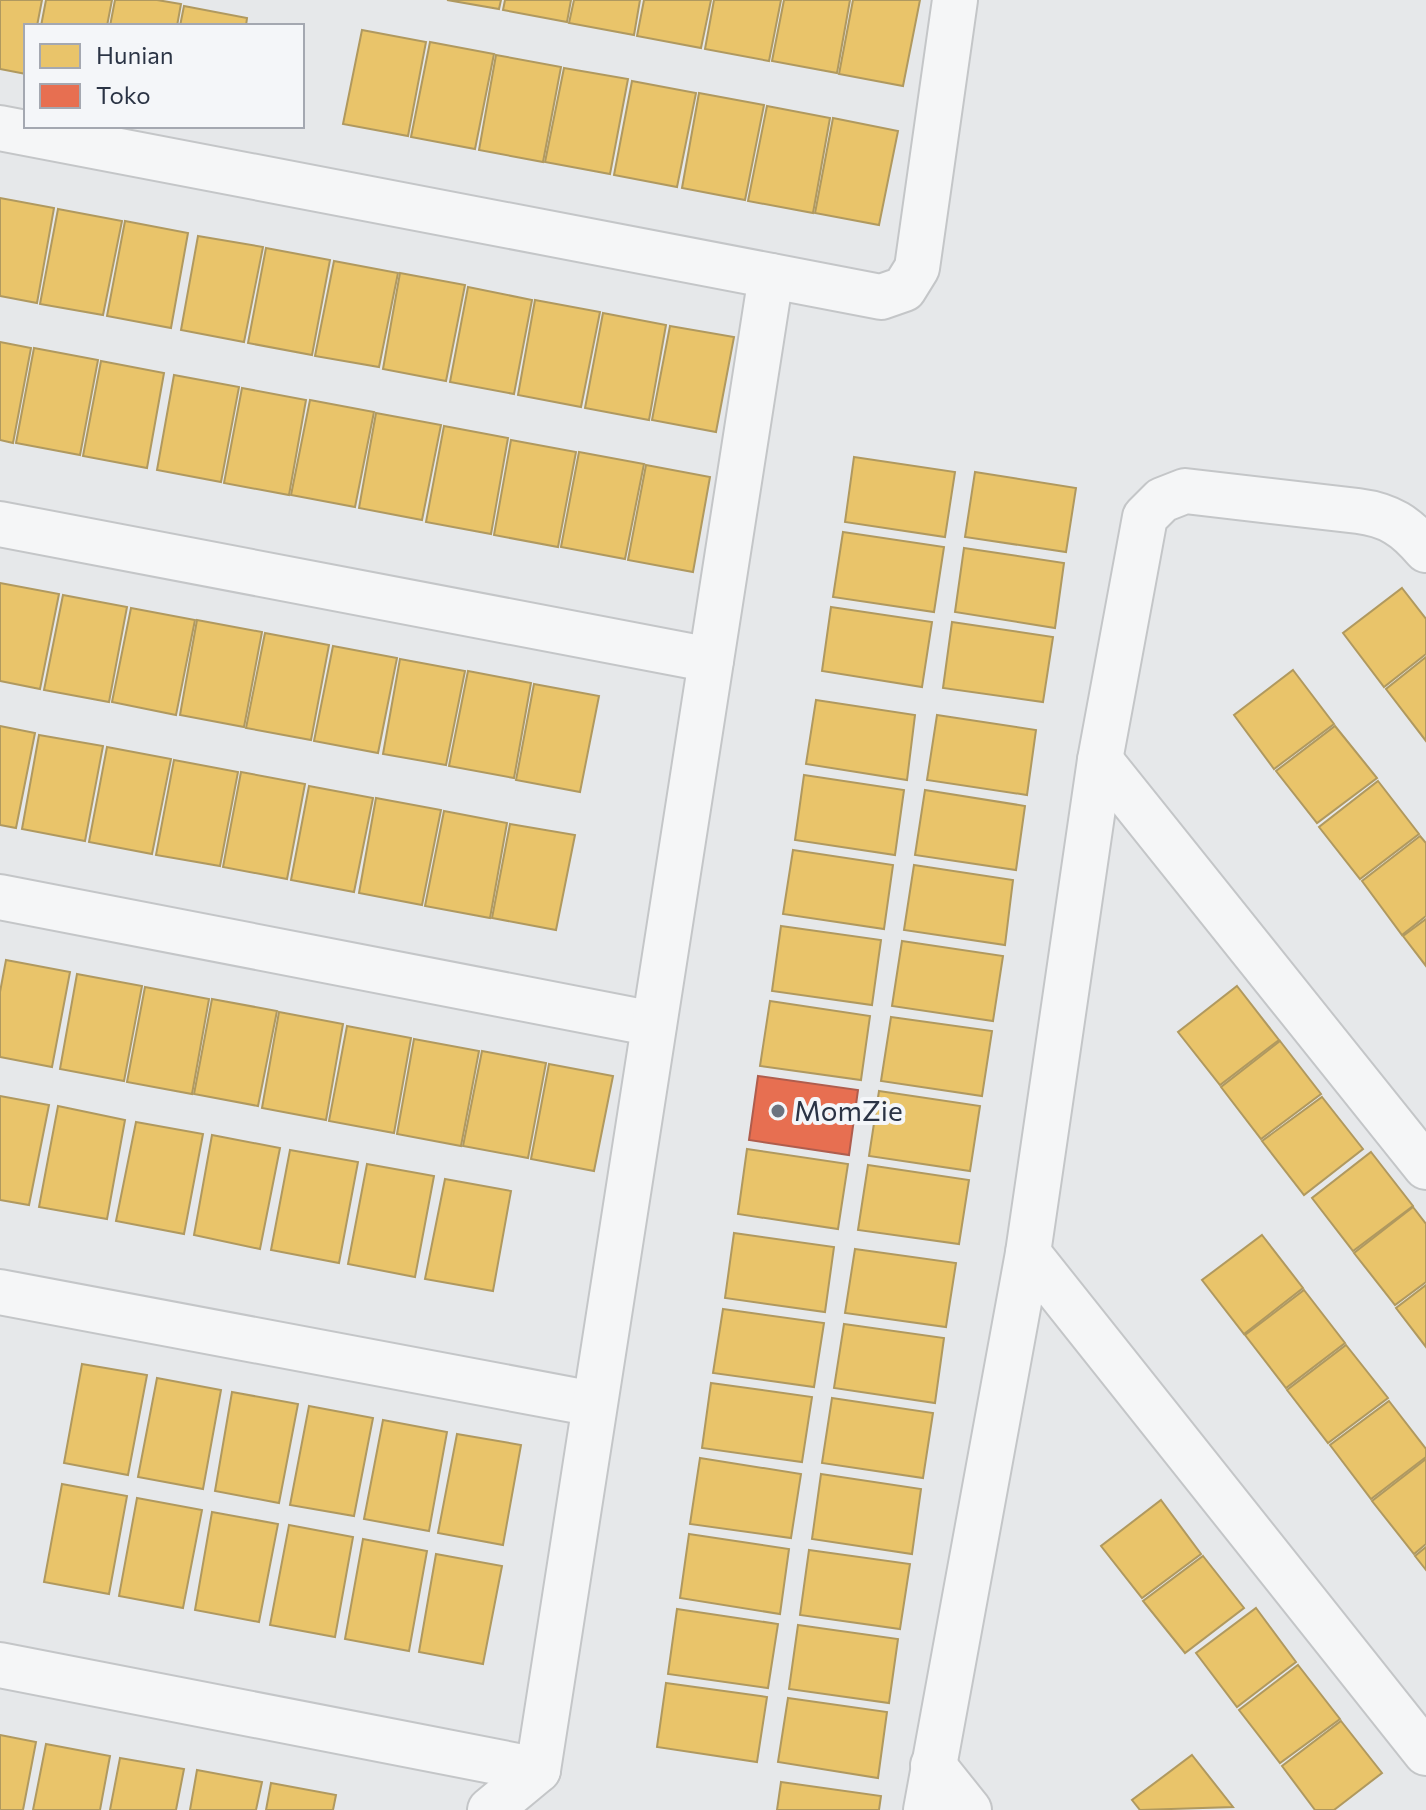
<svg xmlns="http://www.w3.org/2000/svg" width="1426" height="1810" font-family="Commissioner,sans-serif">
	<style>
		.homes { fill: #e9c46a; stroke: #b0995f; stroke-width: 2 }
		.shops { fill: #e76f51; stroke: #af5d4d; stroke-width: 2 }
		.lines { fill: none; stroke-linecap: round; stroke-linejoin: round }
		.minor-casing { stroke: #c4c6c8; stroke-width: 48 }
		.minor { stroke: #f5f6f7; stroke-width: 44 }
		.poi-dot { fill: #6c737f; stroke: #f4f6f9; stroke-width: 3 }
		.labels { text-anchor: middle; stroke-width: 8; stroke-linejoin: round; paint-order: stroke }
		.poi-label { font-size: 28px; fill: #2b3445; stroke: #f4f6f9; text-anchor: start }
	</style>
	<rect width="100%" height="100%" fill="#e6e8ea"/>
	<g class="homes">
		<polygon points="0,0 42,0 37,26 26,26 26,74 0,69"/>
		<polygon points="46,0 112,0 107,26 41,26"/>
		<polygon points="115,0 157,0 181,4 177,26 110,26"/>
		<polygon points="447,0 501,0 499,9"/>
		<polygon points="505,0 571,0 567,22 503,10"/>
		<polygon points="574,0 640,0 634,35 569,23"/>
		<polygon points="644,0 711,0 701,48 637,36"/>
		<polygon points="714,0 781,0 769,61 705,49"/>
		<polygon points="784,0 850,0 837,73 772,61"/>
		<polygon points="853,0 920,0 903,86 839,74"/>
		<polygon points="184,6 247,18 246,26 180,26"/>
		<polygon points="362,30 426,42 408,136 343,124"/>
		<polygon points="430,42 494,54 475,149 411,137"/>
		<polygon points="496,55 561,67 543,162 479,150"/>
		<polygon points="564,68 628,79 610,174 545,162"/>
		<polygon points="632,81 696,93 677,187 614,175"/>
		<polygon points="699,93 764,105 745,200 682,188"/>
		<polygon points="767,106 830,118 813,213 748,201"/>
		<polygon points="833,118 898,131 879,225 815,213"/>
		<polygon points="0,198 54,208 37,303 0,296"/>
		<polygon points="58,209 122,221 103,315 40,304"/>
		<polygon points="125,221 188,233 171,328 107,316"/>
		<polygon points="198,236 263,247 244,342 181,330"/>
		<polygon points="266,248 330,260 312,355 248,343"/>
		<polygon points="334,261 398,273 379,367 315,356"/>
		<polygon points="400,273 465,285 446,381 383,369"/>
		<polygon points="468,287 532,300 514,394 450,382"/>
		<polygon points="535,300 600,312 581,407 518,395"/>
		<polygon points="603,313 666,325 649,420 585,408"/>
		<polygon points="670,326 734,337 716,432 652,420"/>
		<polygon points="0,342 31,348 13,443 0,440"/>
		<polygon points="34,348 98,360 80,455 16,443"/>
		<polygon points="101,361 164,373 147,468 83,456"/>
		<polygon points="174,375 239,387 221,482 157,470"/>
		<polygon points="242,388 306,400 289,495 224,483"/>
		<polygon points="310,400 374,412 355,507 291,495"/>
		<polygon points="376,413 441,425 422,520 359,508"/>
		<polygon points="444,426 508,438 491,534 426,522"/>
		<polygon points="511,440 576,452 558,547 494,535"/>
		<polygon points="579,452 644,464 625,559 561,547"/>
		<polygon points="854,457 955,472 945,537 845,522"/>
		<polygon points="646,465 710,477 693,572 628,560"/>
		<polygon points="975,472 1076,488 1066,552 965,537"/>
		<polygon points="843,532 944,547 934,612 833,597"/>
		<polygon points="964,548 1064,563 1055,628 955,612"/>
		<polygon points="0,583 59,594 40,689 0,681"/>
		<polygon points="1402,588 1426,619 1426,654 1384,687 1343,633"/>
		<polygon points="63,595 127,607 109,702 44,690"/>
		<polygon points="831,607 932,622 922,687 822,671"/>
		<polygon points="131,608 195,620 176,715 112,702"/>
		<polygon points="197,620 262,632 244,727 180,715"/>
		<polygon points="952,622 1053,637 1043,702 943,688"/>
		<polygon points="265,633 329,645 311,740 246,728"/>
		<polygon points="333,646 397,658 378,753 314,741"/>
		<polygon points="1426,657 1426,741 1386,689"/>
		<polygon points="400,659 465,671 446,765 383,754"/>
		<polygon points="1293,670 1334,724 1274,769 1234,715"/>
		<polygon points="468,671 531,683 514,778 449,766"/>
		<polygon points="534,684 599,696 580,792 516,780"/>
		<polygon points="816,700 915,715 907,780 806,764"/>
		<polygon points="937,715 1036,730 1027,795 927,780"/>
		<polygon points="0,726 35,733 16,828 0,825"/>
		<polygon points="1335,726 1377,778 1317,823 1276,771"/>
		<polygon points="39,735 103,746 85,841 22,829"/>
		<polygon points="107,747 171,759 152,854 89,842"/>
		<polygon points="174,760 238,772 220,866 156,855"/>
		<polygon points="241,772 305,784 287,879 223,867"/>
		<polygon points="804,775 904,790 895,855 795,840"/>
		<polygon points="1378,781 1419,834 1360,879 1319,827"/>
		<polygon points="309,786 373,798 354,892 291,880"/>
		<polygon points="925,790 1025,806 1016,870 915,855"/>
		<polygon points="376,798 441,810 422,905 359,893"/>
		<polygon points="444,811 507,823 490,918 425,906"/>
		<polygon points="510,824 575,835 556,930 492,918"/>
		<polygon points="1420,836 1426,843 1426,916 1402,935 1362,881"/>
		<polygon points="793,850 893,865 884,929 783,914"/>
		<polygon points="914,865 1013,880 1005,945 904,930"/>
		<polygon points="1426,919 1426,966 1403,936"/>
		<polygon points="781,926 881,940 872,1005 772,991"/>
		<polygon points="902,941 1003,956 993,1021 892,1006"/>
		<polygon points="6,960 70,972 52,1067 0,1057 0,992"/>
		<polygon points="77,974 142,986 124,1081 60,1069"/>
		<polygon points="1237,986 1279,1040 1220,1085 1178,1032"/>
		<polygon points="145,987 209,999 192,1094 127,1082"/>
		<polygon points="212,999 277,1011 258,1106 194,1094"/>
		<polygon points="770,1001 870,1016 861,1080 760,1066"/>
		<polygon points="279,1012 343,1024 326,1120 262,1108"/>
		<polygon points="891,1017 992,1031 982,1096 881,1081"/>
		<polygon points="347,1026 411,1038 394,1133 329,1121"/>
		<polygon points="414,1039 479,1051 461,1146 397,1134"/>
		<polygon points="1280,1041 1321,1094 1261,1139 1221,1087"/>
		<polygon points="482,1051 546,1063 528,1158 463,1146"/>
		<polygon points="549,1064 613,1076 594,1171 531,1159"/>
		<polygon points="879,1091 980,1106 970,1171 869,1156"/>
		<polygon points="0,1096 49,1105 29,1205 0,1200"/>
		<polygon points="1322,1097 1363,1149 1304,1195 1262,1141"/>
		<polygon points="58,1106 125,1120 107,1219 39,1207"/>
		<polygon points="136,1122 203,1134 184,1234 116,1221"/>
		<polygon points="212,1135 280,1148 260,1249 194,1235"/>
		<polygon points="747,1149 848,1164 838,1229 738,1214"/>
		<polygon points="290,1150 358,1162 339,1263 271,1250"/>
		<polygon points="1371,1152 1413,1206 1353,1251 1312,1198"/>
		<polygon points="367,1164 434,1176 415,1277 348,1264"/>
		<polygon points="868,1165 969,1180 959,1244 858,1230"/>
		<polygon points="445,1179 511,1191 493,1291 425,1279"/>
		<polygon points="1413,1207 1426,1224 1426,1282 1395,1305 1354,1253"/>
		<polygon points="734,1233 834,1247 825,1312 725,1298"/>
		<polygon points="1262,1235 1303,1288 1244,1334 1202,1280"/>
		<polygon points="855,1249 956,1263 946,1327 845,1313"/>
		<polygon points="1426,1285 1426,1347 1396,1308"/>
		<polygon points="1304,1290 1345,1343 1286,1388 1245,1335"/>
		<polygon points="723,1309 824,1323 814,1387 713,1373"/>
		<polygon points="844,1324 944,1338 935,1403 834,1388"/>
		<polygon points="1346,1345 1388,1398 1328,1443 1287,1390"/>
		<polygon points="82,1364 147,1375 128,1475 64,1463"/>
		<polygon points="157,1378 221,1390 203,1489 138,1477"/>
		<polygon points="711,1383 812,1397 802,1462 702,1448"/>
		<polygon points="232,1392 298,1404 279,1503 215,1491"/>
		<polygon points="832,1398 933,1413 923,1478 822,1463"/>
		<polygon points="1389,1401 1426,1449 1426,1457 1371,1499 1330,1445"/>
		<polygon points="309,1406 373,1418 354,1516 290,1505"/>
		<polygon points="383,1420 447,1432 429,1531 364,1519"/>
		<polygon points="457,1434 521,1445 503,1545 438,1533"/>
		<polygon points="700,1458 801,1474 791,1538 690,1524"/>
		<polygon points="1426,1459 1426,1544 1414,1554 1372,1501"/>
		<polygon points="821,1474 921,1489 912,1554 812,1539"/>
		<polygon points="62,1484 127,1496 109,1594 44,1582"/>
		<polygon points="137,1498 202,1510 183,1608 119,1596"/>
		<polygon points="1161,1500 1201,1554 1142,1598 1101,1546"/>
		<polygon points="212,1512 278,1524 259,1622 195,1610"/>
		<polygon points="289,1525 353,1537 335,1637 270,1625"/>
		<polygon points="689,1534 789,1549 780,1614 680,1598"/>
		<polygon points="363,1539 427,1551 409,1651 345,1639"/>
		<polygon points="1426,1547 1426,1570 1415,1556"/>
		<polygon points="809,1550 910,1564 900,1629 800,1615"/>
		<polygon points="436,1554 502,1566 483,1664 419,1652"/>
		<polygon points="1203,1556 1244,1608 1185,1653 1143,1601"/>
		<polygon points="1256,1608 1296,1662 1237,1707 1196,1653"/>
		<polygon points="677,1609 778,1624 768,1688 668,1674"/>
		<polygon points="798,1625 898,1639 889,1703 789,1689"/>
		<polygon points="1298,1665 1340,1719 1280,1763 1239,1710"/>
		<polygon points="666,1683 767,1697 757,1762 657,1747"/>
		<polygon points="788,1698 887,1712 878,1778 778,1762"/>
		<polygon points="1341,1721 1382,1773 1334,1810 1315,1810 1282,1766"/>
		<polygon points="0,1735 36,1742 23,1810 0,1810"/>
		<polygon points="46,1744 110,1756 100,1810 33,1810"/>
		<polygon points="1192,1755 1233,1807 1140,1810 1132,1800"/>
		<polygon points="120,1758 184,1769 176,1810 110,1810"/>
		<polygon points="197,1770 262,1782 256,1810 190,1810"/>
		<polygon points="781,1782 881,1796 879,1810 777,1810"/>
		<polygon points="271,1783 336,1795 333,1810 266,1810"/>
	</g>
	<polygon class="shops" points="758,1076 858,1090 849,1155 749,1140"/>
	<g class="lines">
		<g class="minor-casing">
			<g id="minor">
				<polyline points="0,128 881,297 904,289 917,268 955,0"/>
				<polyline points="0,524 711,660"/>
				<polyline points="1100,760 1426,1167"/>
				<polyline points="0,897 654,1024"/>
				<polyline points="1028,1253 1426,1753"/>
				<polyline points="0,1292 594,1404"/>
				<polyline points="0,1665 538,1770"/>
				<polyline points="933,1765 969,1810"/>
				<polyline points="490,1810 538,1770 771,276"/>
				<path d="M926,1810L1028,1253L1100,760L1145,517L1162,500L1185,491L1358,511C1389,515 1406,526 1426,550"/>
			</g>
		</g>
		<use href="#minor" class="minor"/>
	</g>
	<circle class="poi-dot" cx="778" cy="1111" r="8"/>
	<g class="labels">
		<g class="poi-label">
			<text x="794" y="1121">MomZie</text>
		</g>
	</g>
	<rect x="24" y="24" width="280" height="104" fill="#f4f6f9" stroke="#a4a8b1" stroke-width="2"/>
	<rect x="40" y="44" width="40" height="24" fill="#e9c46a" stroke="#a4a8b1" stroke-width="2"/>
	<text x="96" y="64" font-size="24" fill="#2b3445">Hunian</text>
	<rect x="40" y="84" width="40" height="24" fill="#e76f51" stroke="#a4a8b1" stroke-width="2"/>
	<text x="96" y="104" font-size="24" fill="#2b3445">Toko</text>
</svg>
